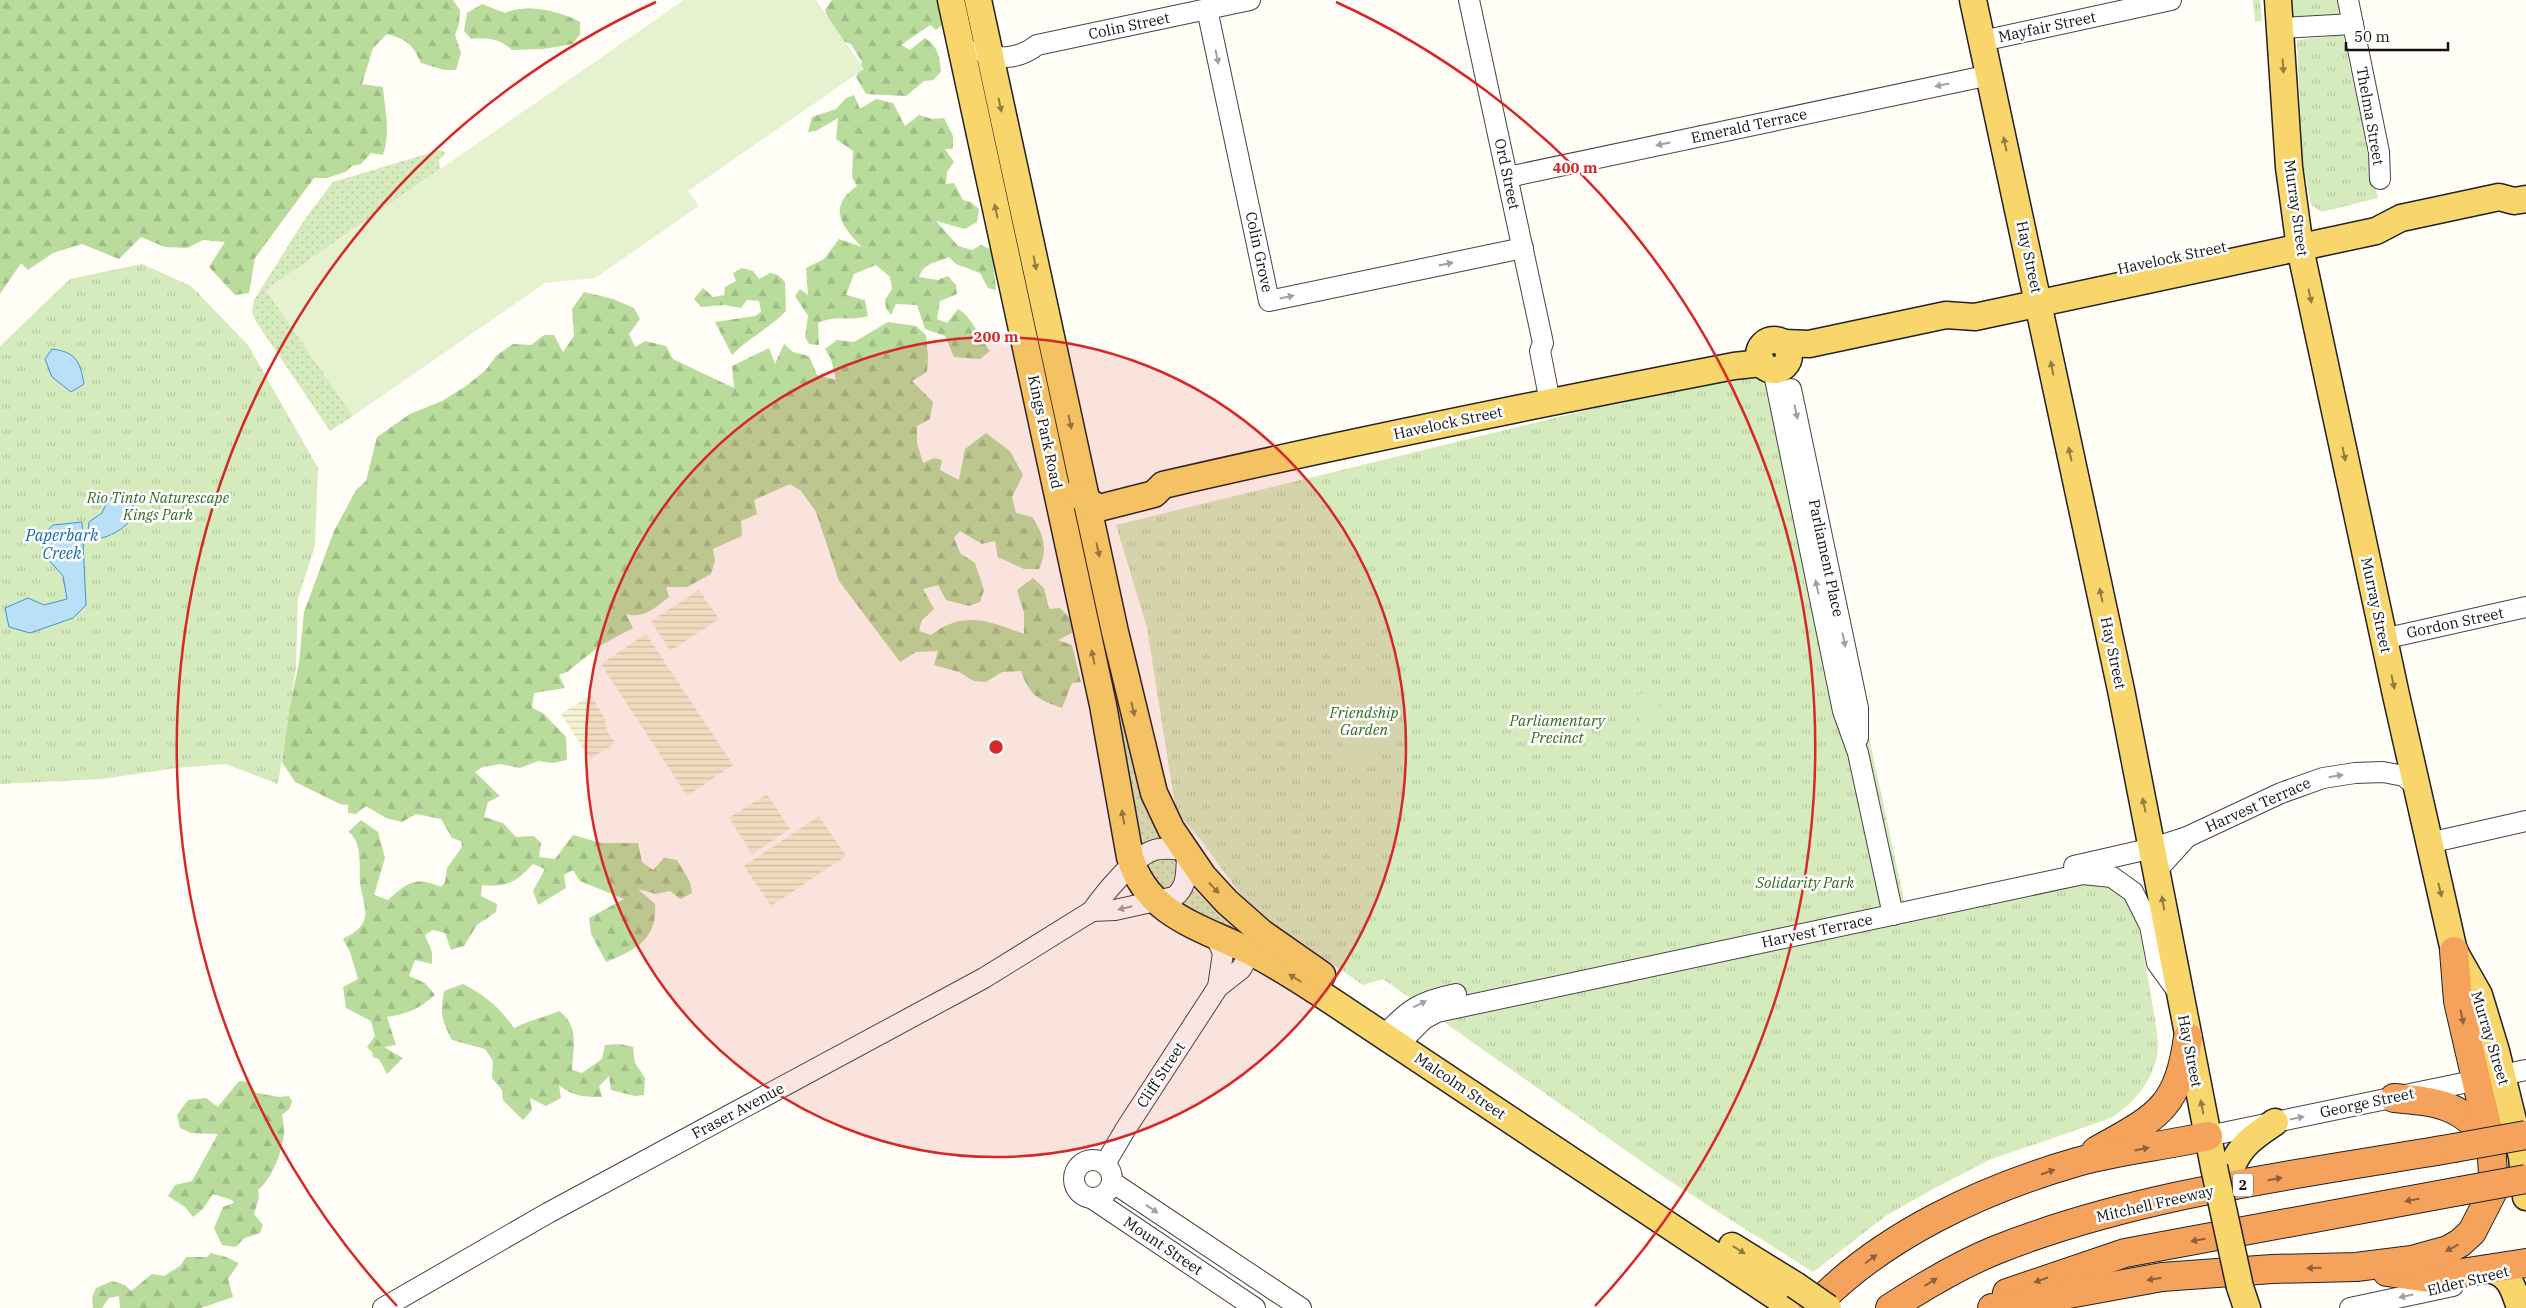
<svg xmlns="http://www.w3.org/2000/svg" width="2526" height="1308" font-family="'IBM Plex Serif',serif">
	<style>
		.farmland { fill: url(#farmland-rules) }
		.grass { fill: url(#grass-dots) }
		.forest { fill: url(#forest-firs) }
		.park { fill: url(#park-tufts) }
		.garden { fill: #d5ebbd }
		.pitch { fill: #e6f2cf }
		.water { fill: #b9e0f7; stroke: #3f96cf }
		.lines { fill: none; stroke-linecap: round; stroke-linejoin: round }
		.minor-casing { stroke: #444; stroke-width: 22 }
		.major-casing { stroke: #222; stroke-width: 29 }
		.highway-casing { stroke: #222; stroke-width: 30 }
		.minor { stroke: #fff; stroke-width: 20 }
		.major { stroke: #f9d66b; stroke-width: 26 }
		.highway { stroke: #f5a25d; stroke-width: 28 }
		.major-bridge-casing { stroke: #222; stroke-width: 29; stroke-linecap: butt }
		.highway-bridge-casing { stroke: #222; stroke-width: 30; stroke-linecap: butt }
		.major-bridge { stroke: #f9d66b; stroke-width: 26 }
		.highway-bridge { stroke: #f5a25d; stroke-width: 28 }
		.oneway { fill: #a0a0a0 }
		.oneway2 { fill: #917d42 }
		.oneway3 { fill: #8e613b }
		.ring { fill: none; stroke: #d62828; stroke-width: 2.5 }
		.labels { text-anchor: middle; stroke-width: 5; stroke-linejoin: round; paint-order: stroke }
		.shield { fill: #fff; stroke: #585858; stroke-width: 1 }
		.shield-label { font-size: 14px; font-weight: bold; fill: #111 }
		.street-label { font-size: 15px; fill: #111; stroke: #fff }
		.park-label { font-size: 15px; font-style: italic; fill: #2f6b1f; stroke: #fff }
		.water-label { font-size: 16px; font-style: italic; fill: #1768a6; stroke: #fff }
		.centre { fill: #d62828; stroke: #fff; stroke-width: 2.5 }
		.ring-label { font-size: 15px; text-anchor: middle; font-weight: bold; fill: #d62828; stroke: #fff; stroke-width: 5; stroke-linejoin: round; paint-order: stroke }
	</style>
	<defs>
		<pattern id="farmland-rules" width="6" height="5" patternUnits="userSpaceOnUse" patternTransform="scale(1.25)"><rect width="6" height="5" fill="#f6f3d4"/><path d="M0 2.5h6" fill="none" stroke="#d2cfb5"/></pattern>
		<pattern id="grass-dots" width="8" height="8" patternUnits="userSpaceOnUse" patternTransform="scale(1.25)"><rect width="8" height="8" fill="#d5ebbd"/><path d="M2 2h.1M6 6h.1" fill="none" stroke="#b6c8a1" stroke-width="1.8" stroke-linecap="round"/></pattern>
		<pattern id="forest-firs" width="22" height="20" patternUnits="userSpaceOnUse" patternTransform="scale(1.25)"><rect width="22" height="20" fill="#b9dc9c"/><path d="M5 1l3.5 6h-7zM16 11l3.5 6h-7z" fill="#9ebc85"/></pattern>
		<pattern id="park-tufts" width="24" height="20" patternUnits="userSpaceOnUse" patternTransform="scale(1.25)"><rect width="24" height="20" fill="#d5ebbd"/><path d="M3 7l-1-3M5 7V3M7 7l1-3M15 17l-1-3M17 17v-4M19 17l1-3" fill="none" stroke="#b6c8a1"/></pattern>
	</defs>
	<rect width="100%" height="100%" fill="#fffdf5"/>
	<g class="farmland">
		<polygon points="699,590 719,619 670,651 651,621"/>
		<polygon points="646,634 733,765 687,796 601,664"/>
		<polygon points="591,695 605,719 607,731 615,743 590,759 561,714"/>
		<polygon points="767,794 790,829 752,854 729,818"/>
		<polygon points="819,816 846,856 771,906 744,866"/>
	</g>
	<g class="grass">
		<polygon points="440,150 446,153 439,160 440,169 266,290 353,416 330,431 255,320 252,310 254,300 305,219 333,182"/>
		<polygon points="1079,526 1145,800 1161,839 1138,851"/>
		<polygon points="1171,858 1178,867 1180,880 1162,893 1145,865 1148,859"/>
		<polygon points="1193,889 1237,930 1238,932 1173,903"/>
	</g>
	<g class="forest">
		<path d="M0,0H453L460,10L459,24L455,35L461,53L456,70H444L421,63C412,44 408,40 387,34L373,48L362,84L383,87C385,112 391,130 383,155L371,153L361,164L352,166L345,172L327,178H314L255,258L249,293L235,295L209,267L225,242L203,240L187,248L165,247L141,237L119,259L82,244L53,253L28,270L21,263L0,294Z"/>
		<path d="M832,0H937L942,25L936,30L930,25L901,45L910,50L925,38C938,46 940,58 941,72L933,80L924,81L906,96L866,94L856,77L862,62L851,44L837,39L825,10Z"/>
		<path d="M482,4L505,13C526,3 561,11 580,22V34L573,44L543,49L512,50C500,39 488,37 471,39L464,31L467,13Z"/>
		<path d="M854,95L860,109L876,99L893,103L905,126L919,115L932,119L944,118L953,136V149H945L954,162L947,172L946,184L954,183L963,200L971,202L979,209L977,222L965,229L936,221L958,246L972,250L981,245L992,250L996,290L988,288L980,273L956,264L949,257C935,264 925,261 919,277L938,280L948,276L956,285L957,294L940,301L937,319L947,323L958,309C973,318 979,337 990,351L980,359L954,357L945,336L925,329L917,305L896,304L891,315L886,308L885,300L892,289L890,277L876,265L854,274L846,295L865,300L868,316C847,322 839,314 818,323L819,345L809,344L805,337L808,316L795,296L800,289L808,295L806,268L824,259L839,239L862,247C841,226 827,207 857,186L852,177L853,151L836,139L838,118L816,131L808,132L812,117L836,109L846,98Z"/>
		<path d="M742,268L753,271L759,279L770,273L778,275L785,282L786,311C770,328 748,338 732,355L715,322L755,316L761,312L759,301L747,300L741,308L724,305L701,307L694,299L703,288L713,297L724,295L725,287L736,281L733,273Z"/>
		<path d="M584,292L613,299L634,308L640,319L629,334L635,347L645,341L666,346L673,359L734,388L732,366L769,348L775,364L784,344L793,352L809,356L817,375L836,380L831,359L825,349L837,340L854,342L888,322L916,326L926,335L928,357L927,372L912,381L933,402L930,419L917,426V443L923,463L934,458L942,460L940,470L959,480L965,449L986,433L1010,451L1023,475L1012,497L1016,513L1032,517C1044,534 1048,551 1039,569H1024L998,557L995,541L982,544L960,531L954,538L960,553L975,563L984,590L980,602L969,606L946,600L938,585L923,589L934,609L922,620L919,631L931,635C963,610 989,621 1024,634V613L1017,590L1033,578L1044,588L1049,609L1060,608L1072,620V633L1058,640L1072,645L1081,682L1072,683L1062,708C1037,699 1030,696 1021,671L1002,672L986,682L974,681L959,672L934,665L938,651L916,652L900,662L839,581L816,512L801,491L790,484L754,500L757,514L741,521L742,536L713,549L715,561L711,574L687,587H666L669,597C654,608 645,619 626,614L633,628L601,645L567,672L559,675L565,688L534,693L532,708L543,713L566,737L567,760L553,763L538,761L520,768L501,764L483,767L475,772L500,796L488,802L484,817L503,823L516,837L534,836L541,843L539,857L555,859L573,835L601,843H638L642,862L653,870L664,858L677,860L690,882L692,893L680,899L670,891L656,894L638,889L655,904C658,939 635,950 606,962L591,934L589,918L624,899L580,881L573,870L564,875L566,888L538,905L533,891L545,869L533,864C516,882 507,888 482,885L481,896L497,904L496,912L477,925L464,946L451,950L445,933L433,930L425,935L432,952V964L415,960L409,976L425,983L435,995C419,1009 407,1014 387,1017L396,1045L384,1047L403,1058L387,1074L379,1059L373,1057L372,1052L367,1047L375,1036L371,1021L346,1008L343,987L358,979L350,952L343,939C353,933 361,930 365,918C367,907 361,894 360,883C359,867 363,841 348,832L361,820L378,832L385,858L374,895L388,900C408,882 415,876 441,887L445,882L447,868L462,847L461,841L452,838L441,819L416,814L402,822L386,818L366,806L356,814L348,813V805L340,804L295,782L282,762L289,710L299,663L304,612L334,531L356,490L366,481L377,437L410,414L442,401L466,386L486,370L496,356L513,344L531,345L544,335H554L563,352L574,336L572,309Z"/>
		<path d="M463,984C484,994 501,1009 514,1028C529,1020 544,1018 559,1011C580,1026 573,1048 572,1070L582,1073L602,1059L605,1045L620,1044L633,1047L635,1063L645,1078L644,1095L635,1096L611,1090L609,1076L599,1086L602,1097C584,1097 574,1097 559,1085L561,1098L546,1106L530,1098L532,1110L523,1120L503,1100L502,1090L492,1078L493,1061L485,1049L452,1040C441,1018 440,1015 444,991Z"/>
		<path d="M239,1081L249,1082L256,1093L279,1097L289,1096L292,1101L290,1108L282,1115C283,1121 285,1128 284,1134C282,1152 272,1179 258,1190L259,1198L254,1214L263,1225L260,1233L245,1238L235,1247L222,1245L214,1228L223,1207L234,1203L232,1200L213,1194L203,1209L193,1217L185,1207L168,1196L175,1185L192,1181L218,1134L191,1133L180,1128L177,1115L188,1100L206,1098L218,1107Z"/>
		<polygon points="211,1253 226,1257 239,1263 228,1279 233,1297 201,1308 120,1308 119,1296 109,1298 102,1308 93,1308 92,1298 96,1288 112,1281 125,1285 131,1291 152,1274 164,1276 180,1266 186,1257 207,1257"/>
	</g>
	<g class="park">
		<polygon points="2253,0 2260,0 2262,21 2255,22"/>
		<polygon points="2291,0 2338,0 2341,16 2291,20"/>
		<polygon points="2343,35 2378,198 2322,212 2311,205 2302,157 2297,40"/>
		<polygon points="142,264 191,286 248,345 318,468 315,546 298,598 296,667 278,784 226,764 176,768 102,779 0,784 0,346 70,279"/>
		<path d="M1788,361L1907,914L2110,880C2116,885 2126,891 2131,897C2136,905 2159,1033 2158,1047C2157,1076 2134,1104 2111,1118L1989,1160L1935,1188L1887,1215L1813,1272L1665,1178L1383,979L1363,985L1264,917L1244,899L1200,839L1176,812L1147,628L1116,525Z"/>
	</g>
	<g class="garden">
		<polygon points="1372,682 1405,730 1354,762 1324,714"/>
		<polygon points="1656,691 1662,719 1641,723 1635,695"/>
	</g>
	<polygon class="pitch" points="684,0 816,0 864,69 688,191 699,206 595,278 545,283 353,416 266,290"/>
	<g class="water">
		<path d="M52,349C76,352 80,361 84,384L71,392L52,377L45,359Z"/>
		<path d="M129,494L136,514C123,531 108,539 87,540L89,522L102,513L108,499Z"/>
		<polygon points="82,522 86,605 73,618 30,633 9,627 5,608 28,598 44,605 67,599 63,576 47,558 39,538 53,525"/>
	</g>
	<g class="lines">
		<g class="minor-casing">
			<g id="minor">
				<polyline points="1469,0 1543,343 1540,351 1550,402"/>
				<polyline points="2348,0 2379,152 2380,179"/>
				<polyline points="1207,9 1269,301 1523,248"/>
				<polyline points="2280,28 2353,24"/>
				<polyline points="1982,41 2171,0"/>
				<path d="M979,50C997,62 1021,58 1037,45L1250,0"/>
				<polyline points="1508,177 1990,75"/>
				<polyline points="1773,369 1843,711 1858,753 1893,915"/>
				<polyline points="1791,389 1858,708 1858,738"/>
				<polyline points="2383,639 2526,607"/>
				<polyline points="2429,843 2526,821"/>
				<polyline points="2074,866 2153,848 2187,837"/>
				<polyline points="2157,870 2187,837 2281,793 2323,778 2355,773 2383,772 2404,776 2416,786"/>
				<path d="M1092,911L1115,910L1174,897C1188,887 1186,871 1187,855"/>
				<polyline points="1215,935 1223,953 1218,987"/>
				<path d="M1384,1036C1408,1009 1421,1001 1456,994"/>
				<polyline points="1398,1045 1424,1019 1437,1012 2083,874 2112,877 2133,892 2150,926 2157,963 2178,992"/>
				<polyline points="2208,1136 2526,1070"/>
				<circle cx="1093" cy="1179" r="19"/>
				<polyline points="1105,1164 1125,1130 1218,987 1241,969 1258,940"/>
				<polyline points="1112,1182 1301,1308"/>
				<polyline points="1093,1199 1255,1308"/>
				<path d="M383,1308L548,1213L984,978L1092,911C1103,895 1134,857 1152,851C1162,847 1173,849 1183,850"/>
				<polyline points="2350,1308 2453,1286"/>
			</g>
		</g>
		<g class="major-casing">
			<g id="major">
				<path d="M951,0L1103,705L1130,857C1146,914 1200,927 1249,951C1273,963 1296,978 1318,992L1793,1308"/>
				<polyline points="978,0 1115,632 1154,793 1171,829 1203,876 1227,902 1262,933 1322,975"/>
				<polyline points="1973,0 2121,690 2214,1167"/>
				<polyline points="2278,0 2289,167 2300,248 2396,695 2454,951 2479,995 2496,1051 2522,1157 2526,1197"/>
				<circle cx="1774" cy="355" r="15"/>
				<polyline points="1784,343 1809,344 1946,315 1975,317 2376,231 2401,218 2499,197 2514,201 2526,199"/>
				<path d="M1076,494L1099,508L1154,494L1163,485C1353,441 1543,403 1734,366L1762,363"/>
				<path d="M2232,1166C2241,1144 2256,1135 2275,1122"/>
				<polyline points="1732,1246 1795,1285"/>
				<path d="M2486,1269C2509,1271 2514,1289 2520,1308"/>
				<polyline points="2240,1287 2247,1308"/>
			</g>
		</g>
		<g class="highway-casing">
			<g id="highway">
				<path d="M2394,1098C2438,1102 2462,1104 2490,1142"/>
				<path d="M2096,1151C2156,1117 2178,1110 2188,1037"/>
				<polyline points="2387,1272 2429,1278 2526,1263"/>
				<polyline points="2007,1293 2125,1253 2460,1191"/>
				<path d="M1813,1308C1881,1236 1983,1189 2077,1162C2119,1150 2165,1146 2208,1136"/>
				<path d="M1890,1308C1924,1286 1959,1265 1996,1250C2138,1193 2303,1174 2454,1148"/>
				<polyline points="1992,1308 2162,1277 2272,1269 2356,1267 2412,1260 2448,1250 2460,1243 2472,1232 2494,1189 2491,1144 2458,1001 2454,951"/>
			</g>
		</g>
		<use href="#minor" class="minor"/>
		<use href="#major" class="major"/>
		<use href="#highway" class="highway"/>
		<g class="major-bridge-casing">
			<g id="major-bridge">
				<polyline points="2214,1167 2240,1287"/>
				<polyline points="1795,1285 1828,1308"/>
			</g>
		</g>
		<g class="highway-bridge-casing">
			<g id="highway-bridge">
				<polyline points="2454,1148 2526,1135"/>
				<polyline points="2460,1191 2526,1179"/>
			</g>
		</g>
		<use href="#major-bridge" class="major-bridge"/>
		<use href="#highway-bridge" class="highway-bridge"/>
	</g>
	<defs><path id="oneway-solid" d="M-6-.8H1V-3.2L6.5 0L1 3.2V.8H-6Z" transform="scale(1.25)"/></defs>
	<g class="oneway">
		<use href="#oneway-solid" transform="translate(1217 57) rotate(78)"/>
		<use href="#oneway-solid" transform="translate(1942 85) rotate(168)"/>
		<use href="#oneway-solid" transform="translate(1663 144) rotate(168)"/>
		<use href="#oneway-solid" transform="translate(1446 264) rotate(-12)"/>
		<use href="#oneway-solid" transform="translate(1287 297) rotate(-12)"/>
		<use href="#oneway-solid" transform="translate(1796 412) rotate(78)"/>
		<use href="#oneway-solid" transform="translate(1817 587) rotate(-102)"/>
		<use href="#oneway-solid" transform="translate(1844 640) rotate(78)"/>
		<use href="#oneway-solid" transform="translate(2336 776) rotate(-9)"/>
		<use href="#oneway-solid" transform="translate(1125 908) rotate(167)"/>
		<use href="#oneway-solid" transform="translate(1420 1004) rotate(-26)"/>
		<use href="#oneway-solid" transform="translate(2297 1118) rotate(-11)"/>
		<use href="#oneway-solid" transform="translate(1152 1209) rotate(34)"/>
		<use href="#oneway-solid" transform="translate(2406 1296) rotate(168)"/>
	</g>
	<g class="oneway2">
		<use href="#oneway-solid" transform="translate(2283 66) rotate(86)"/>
		<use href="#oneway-solid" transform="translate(1000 105) rotate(78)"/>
		<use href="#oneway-solid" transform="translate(2005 144) rotate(-102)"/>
		<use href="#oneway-solid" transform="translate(996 211) rotate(-102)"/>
		<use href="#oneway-solid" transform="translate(1035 263) rotate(78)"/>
		<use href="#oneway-solid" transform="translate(2310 296) rotate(78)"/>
		<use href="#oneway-solid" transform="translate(2052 368) rotate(-101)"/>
		<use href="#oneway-solid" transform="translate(1070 422) rotate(78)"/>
		<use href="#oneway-solid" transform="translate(2070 454) rotate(-102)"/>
		<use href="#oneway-solid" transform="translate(2344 454) rotate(78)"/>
		<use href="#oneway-solid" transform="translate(1098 550) rotate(78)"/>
		<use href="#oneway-solid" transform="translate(2101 595) rotate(-102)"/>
		<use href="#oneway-solid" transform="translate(1093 657) rotate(-102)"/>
		<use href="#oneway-solid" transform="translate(2393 682) rotate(78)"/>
		<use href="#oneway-solid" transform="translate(1133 709) rotate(77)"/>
		<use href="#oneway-solid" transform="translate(2144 805) rotate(-102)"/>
		<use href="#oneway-solid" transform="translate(1123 817) rotate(-100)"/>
		<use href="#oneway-solid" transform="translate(1214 888) rotate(47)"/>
		<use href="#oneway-solid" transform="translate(2440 890) rotate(77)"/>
		<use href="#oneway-solid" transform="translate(2163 903) rotate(-100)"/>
		<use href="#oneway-solid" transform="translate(1295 978) rotate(-148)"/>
		<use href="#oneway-solid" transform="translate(2202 1107) rotate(-101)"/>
		<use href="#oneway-solid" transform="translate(1739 1250) rotate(32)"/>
	</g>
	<g class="oneway3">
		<use href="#oneway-solid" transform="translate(2462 1017) rotate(78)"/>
		<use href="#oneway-solid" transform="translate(2142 1149) rotate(-11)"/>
		<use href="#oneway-solid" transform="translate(2048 1172) rotate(-19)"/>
		<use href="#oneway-solid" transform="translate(2275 1179) rotate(-10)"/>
		<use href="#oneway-solid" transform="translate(2412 1200) rotate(170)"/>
		<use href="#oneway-solid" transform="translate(2198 1240) rotate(170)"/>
		<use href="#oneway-solid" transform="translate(2452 1248) rotate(152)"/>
		<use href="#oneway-solid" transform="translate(1871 1259) rotate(-37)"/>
		<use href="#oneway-solid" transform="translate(2314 1268) rotate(179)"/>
		<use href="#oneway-solid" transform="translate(2154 1279) rotate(170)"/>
		<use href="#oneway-solid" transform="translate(2041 1280) rotate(161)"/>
		<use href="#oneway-solid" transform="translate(1931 1282) rotate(-31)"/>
	</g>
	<circle cx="996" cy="747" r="410" fill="#d62828" fill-opacity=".12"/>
	<g class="ring">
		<circle cx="996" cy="747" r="410"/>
		<path d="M397 1306A819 819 0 0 1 656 2M1336 2A819 819 0 0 1 1595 1306"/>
	</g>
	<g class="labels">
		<rect class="shield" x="2233" y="1173.5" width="20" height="23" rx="4"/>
		<g class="shield-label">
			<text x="2243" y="1190">2</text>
		</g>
		<g class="street-label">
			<text transform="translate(1129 26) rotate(-12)" y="5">Colin Street</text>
			<text transform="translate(2047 27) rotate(-12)" y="5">Mayfair Street</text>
			<text transform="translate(2370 116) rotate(80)" y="5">Thelma Street</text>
			<text transform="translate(1749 126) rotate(-12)" y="5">Emerald Terrace</text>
			<text transform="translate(1507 174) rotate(78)" y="5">Ord Street</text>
			<text transform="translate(2296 208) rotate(82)" y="5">Murray Street</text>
			<text transform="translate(1259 252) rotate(78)" y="5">Colin Grove</text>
			<text transform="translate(2029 257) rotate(78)" y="5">Hay Street</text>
			<text transform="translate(2172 258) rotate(-12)" y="5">Havelock Street</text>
			<text transform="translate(1448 423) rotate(-12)" y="5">Havelock Street</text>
			<text transform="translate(1045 432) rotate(78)" y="5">Kings Park Road</text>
			<text transform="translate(1826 558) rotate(78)" y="5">Parliament Place</text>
			<text transform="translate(2376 605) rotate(78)" y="5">Murray Street</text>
			<text transform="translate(2455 623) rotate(-12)" y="5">Gordon Street</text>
			<text transform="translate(2113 653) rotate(78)" y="5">Hay Street</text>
			<text transform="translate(2258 805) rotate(-24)" y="5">Harvest Terrace</text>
			<text transform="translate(1817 931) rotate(-12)" y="5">Harvest Terrace</text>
			<text transform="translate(2490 1038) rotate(73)" y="5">Murray Street</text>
			<text transform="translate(2190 1051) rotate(79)" y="5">Hay Street</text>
			<text transform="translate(1161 1075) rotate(-57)" y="5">Cliff Street</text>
			<text transform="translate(1460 1086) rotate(34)" y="5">Malcolm Street</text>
			<text transform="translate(2367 1103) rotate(-12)" y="5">George Street</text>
			<text transform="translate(738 1111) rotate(-28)" y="5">Fraser Avenue</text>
			<text transform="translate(2155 1204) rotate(-13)" y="5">Mitchell Freeway</text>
			<text transform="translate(1163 1246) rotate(34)" y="5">Mount Street</text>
			<text transform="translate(2468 1281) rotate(-14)" y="5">Elder Street</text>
		</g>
		<g class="park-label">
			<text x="158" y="503">Rio Tinto Naturescape<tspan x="158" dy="17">Kings Park</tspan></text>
			<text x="1364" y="718">Friendship<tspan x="1364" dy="17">Garden</tspan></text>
			<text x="1557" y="726">Parliamentary<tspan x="1557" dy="17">Precinct</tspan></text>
			<text x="1805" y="888">Solidarity Park</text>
		</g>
		<g class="water-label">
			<text x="62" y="541">Paperbark<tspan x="62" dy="18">Creek</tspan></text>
		</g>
	</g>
	<circle cx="996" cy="747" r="8" class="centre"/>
	<g class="ring-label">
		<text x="1575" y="173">400 m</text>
		<text x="996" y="342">200 m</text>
	</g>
	<path d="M2346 42v8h102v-8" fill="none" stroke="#111111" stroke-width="2.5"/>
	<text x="2354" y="42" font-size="15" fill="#111111" stroke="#ffffff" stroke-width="4" paint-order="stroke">50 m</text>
</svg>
